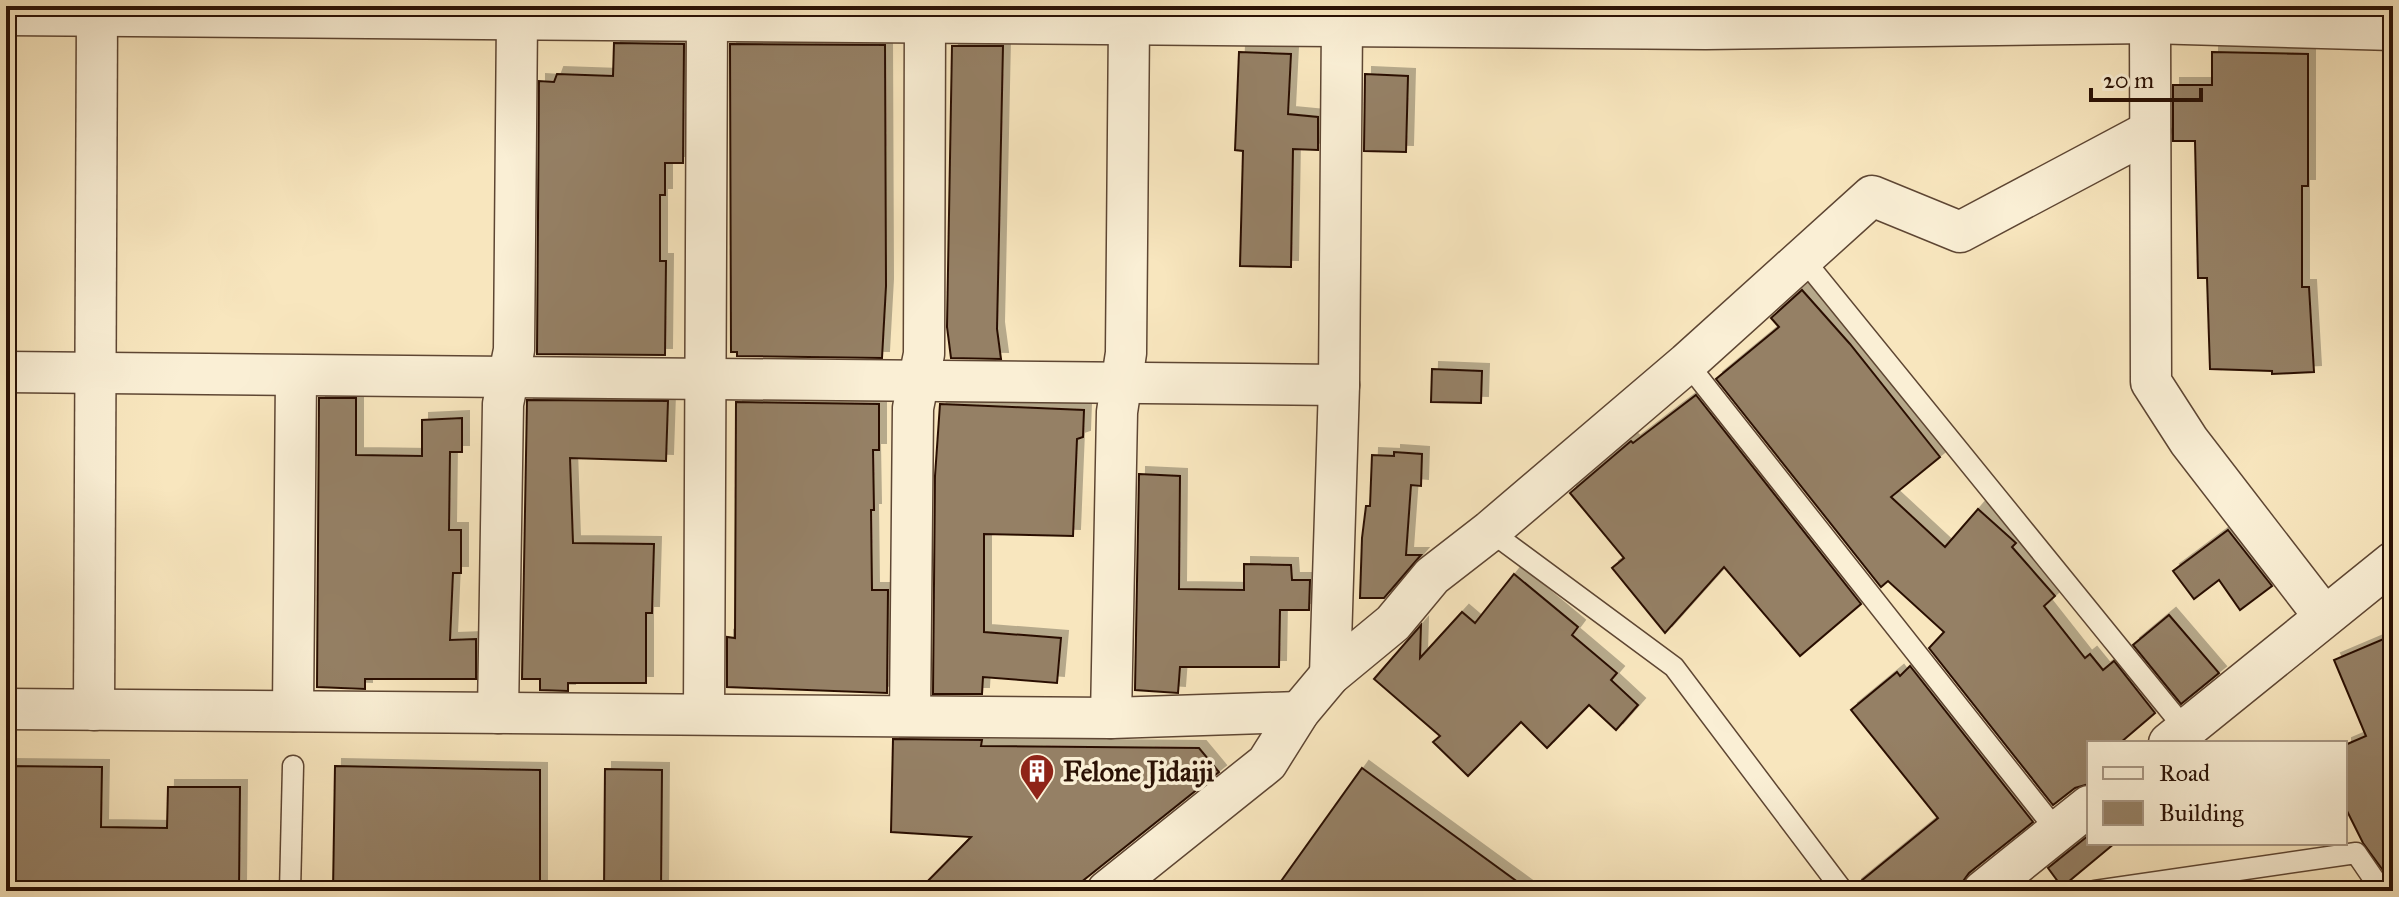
<svg xmlns="http://www.w3.org/2000/svg" width="2399" height="897" font-family="'IM FELL Great Primer',serif">
	<style>
		.building { fill: #958065; stroke: #2a1105; stroke-width: 2; filter: url(#shadow) }
		.lines { fill: none; stroke-linecap: round; stroke-linejoin: round }
		.service-casing { stroke: #5e4633; stroke-width: 23 }
		.minor-casing { stroke: #5e4633; stroke-width: 43 }
		.tertiary-casing { stroke: #5e4633; stroke-width: 47 }
		.service { stroke: #faefd5; stroke-width: 20 }
		.minor { stroke: #faefd5; stroke-width: 40 }
		.tertiary { stroke: #faefd5; stroke-width: 44 }
		.labels { text-anchor: middle; stroke-width: 7; stroke-linejoin: round; paint-order: stroke }
		.poi-label { font-size: 28px; font-weight: bold; fill: #2a1105; stroke: #faefd5; text-anchor: start }
	</style>
	<defs>
		<filter id="shadow"><feDropShadow dx="7" dy="-7" stdDeviation="0" flood-color="#0004"/></filter>
	</defs>
	<rect width="100%" height="100%" fill="#f8e6be"/>
	<filter id="stains"><feTurbulence type="fractalNoise" baseFrequency=".0025" numOctaves="4"/><feColorMatrix values="0 0 0 0 .2 0 0 0 0 .09 0 0 0 0 .02 0 0 0 .5 -.17"/></filter>
	<radialGradient id="worn" r=".72"><stop offset=".6" stop-color="#630" stop-opacity="0"/><stop offset="1" stop-color="#630" stop-opacity=".3"/></radialGradient>
	<g class="building">
		<polygon points="614,43 684,44 683,163 665,163 665,195 660,195 660,261 666,261 665,355 537,354 539,81 554,82 557,74 613,76"/>
		<polygon points="730,44 885,45 886,286 882,358 737,356 737,352 731,352"/>
		<polygon points="952,46 1003,46 997,329 1001,359 951,358 947,327"/>
		<polygon points="1239,52 1291,54 1288,114 1318,117 1318,150 1293,149 1291,267 1240,266 1243,151 1235,150"/>
		<polygon points="2212,52 2308,54 2308,186 2302,186 2302,287 2309,287 2314,372 2272,374 2272,371 2210,369 2207,278 2198,278 2195,141 2173,141 2173,85 2212,85"/>
		<polygon points="1365,74 1408,76 1406,152 1364,151"/>
		<polygon points="1802,290 1850,344 1940,457 1891,497 1945,547 1978,509 2016,543 2012,547 2055,596 2044,606 2085,658 2090,654 2103,670 2114,661 2155,713 2120,743 2089,743 2089,784 2075,788 2053,805 1929,648 1944,632 1888,581 1881,587 1716,379 1779,327 1771,318"/>
		<polygon points="1432,369 1482,371 1481,403 1431,402"/>
		<polygon points="1696,395 1861,604 1800,656 1724,567 1665,633 1612,568 1624,558 1570,493 1631,441 1633,443"/>
		<polygon points="319,398 356,398 356,455 422,456 422,420 462,418 462,452 450,452 449,530 461,530 461,573 453,573 450,640 476,639 476,679 365,679 365,689 317,687"/>
		<polygon points="527,400 668,401 666,461 570,458 573,543 654,544 652,613 646,613 646,683 568,683 568,691 540,690 540,679 522,679"/>
		<polygon points="736,402 879,404 879,450 873,450 874,510 871,510 872,590 888,590 887,693 727,687 727,637 735,638"/>
		<polygon points="940,404 1084,410 1083,437 1077,439 1073,536 984,534 984,632 1061,638 1057,683 983,677 982,694 933,694 935,476"/>
		<polygon points="1394,452 1422,454 1421,486 1411,485 1406,555 1421,555 1384,598 1360,598 1362,538 1366,506 1370,506 1372,455 1394,456"/>
		<polygon points="1139,474 1180,476 1179,589 1244,590 1244,564 1291,565 1292,580 1310,580 1309,610 1280,610 1279,667 1180,667 1178,693 1135,690"/>
		<polygon points="2228,530 2272,586 2240,610 2219,580 2194,599 2173,571"/>
		<polygon points="1514,574 1578,627 1572,635 1617,673 1611,680 1638,705 1616,730 1589,705 1547,748 1521,722 1468,776 1433,742 1440,736 1374,679 1421,625 1420,658 1462,612 1475,623"/>
		<polygon points="2169,615 2219,673 2181,704 2133,645"/>
		<polygon points="2393,635 2393,884 2363,843 2345,807 2345,745 2366,736 2334,660"/>
		<polygon points="1910,666 2033,822 1969,873 1956,891 1856,891 1855,886 1938,818 1851,710 1897,672 1900,676"/>
		<polygon points="893,739 982,740 981,746 1199,748 1219,772 1070,891 918,891 971,837 891,832"/>
		<polygon points="6,766 102,767 101,827 167,828 168,787 240,787 239,891 6,891"/>
		<polygon points="335,766 540,770 540,891 333,891"/>
		<polygon points="1362,768 1415,807 1530,891 1274,891"/>
		<polygon points="605,769 662,770 661,891 604,891"/>
		<polygon points="2089,835 2089,843 2115,843 2062,887 2048,868"/>
	</g>
	<g class="lines">
		<g class="service-casing">
			<g id="service">
				<polyline points="1804,260 2186,730"/>
				<polyline points="1687,363 2057,831"/>
				<polyline points="1490,531 1674,667 1843,891"/>
				<polyline points="290,891 293,766"/>
				<polyline points="2095,891 2356,853 2382,891"/>
			</g>
		</g>
		<g class="minor-casing">
			<g id="minor">
				<polyline points="2150,21 2151,382 2189,441 2324,616"/>
				<polyline points="6,372 1339,385"/>
				<polyline points="1330,675 1339,385 1342,23"/>
				<polyline points="6,709 1111,718 1299,712"/>
				<polyline points="94,710 97,14"/>
				<polyline points="293,711 296,376"/>
				<polyline points="498,713 503,404 514,350 517,17"/>
				<polyline points="704,714 707,16"/>
				<polyline points="910,716 913,408 924,354 925,19 928,6"/>
				<polyline points="1111,718 1117,412 1126,353 1129,22"/>
				<polyline points="2169,743 2393,562"/>
				<polyline points="1107,891 1267,763 1299,712 1330,675 1393,623 1432,576 1490,531 1687,363 1872,196 1960,232 2150,131"/>
				<polyline points="1983,891 2089,806"/>
			</g>
		</g>
		<g class="tertiary-casing">
			<polyline id="tertiary" points="6,13 1706,27 2150,21 2393,28"/>
		</g>
		<use href="#service" class="service"/>
		<use href="#minor" class="minor"/>
		<use href="#tertiary" class="tertiary"/>
	</g>
	<defs>
		<g id="building-pin" transform="scale(1.8)"><path d="M0 17L-7.5 6A9.5 9.5 0 1 1 7.5 6Z" fill="#8f2418" stroke="#faefd5"/><path d="M-4-6H4V6H1V3H-1V6H-4ZM-2.5-4.3h1.7v1.8h-1.7ZM.8-4.3h1.7v1.8H.8ZM-2.5-1h1.7V.8h-1.7ZM.8-1h1.7V.8H.8Z" fill="#fff"/></g>
	</defs>
	<g fill-rule="evenodd">
		<use href="#building-pin" x="1037" y="771"/>
	</g>
	<g class="labels">
		<g class="poi-label">
			<text x="1063" y="781">Felone Jidaiji</text>
		</g>
	</g>
	<rect width="2399" height="897" fill="none" stroke="#f8e6be" stroke-width="32"/>
	<rect x="8" y="8" width="2383" height="881" fill="none" stroke="#2a1105" stroke-width="4"/>
	<rect x="16" y="16" width="2367" height="865" fill="none" stroke="#2a1105" stroke-width="2"/>
	<rect x="2087" y="741" width="260" height="104" fill="#faefd5" stroke="#a79682" stroke-width="2"/>
	<rect x="2103" y="767" width="40" height="12" fill="#faefd5" stroke="#a79682" stroke-width="2"/>
	<text x="2159" y="781" font-size="24" fill="#2a1105">Road</text>
	<rect x="2103" y="801" width="40" height="24" fill="#958065" stroke="#a79682" stroke-width="2"/>
	<text x="2159" y="821" font-size="24" fill="#2a1105">Building</text>
	<path d="M2091 88v12h110v-12" fill="none" stroke="#2a1105" stroke-width="4"/>
	<text x="2103" y="88" font-size="24" fill="#2a1105" stroke="#faefd5" stroke-width="6" paint-order="stroke">20 m</text>
	<rect width="100%" height="100%" filter="url(#stains)"/>
	<rect width="100%" height="100%" fill="url(#worn)"/>
</svg>
